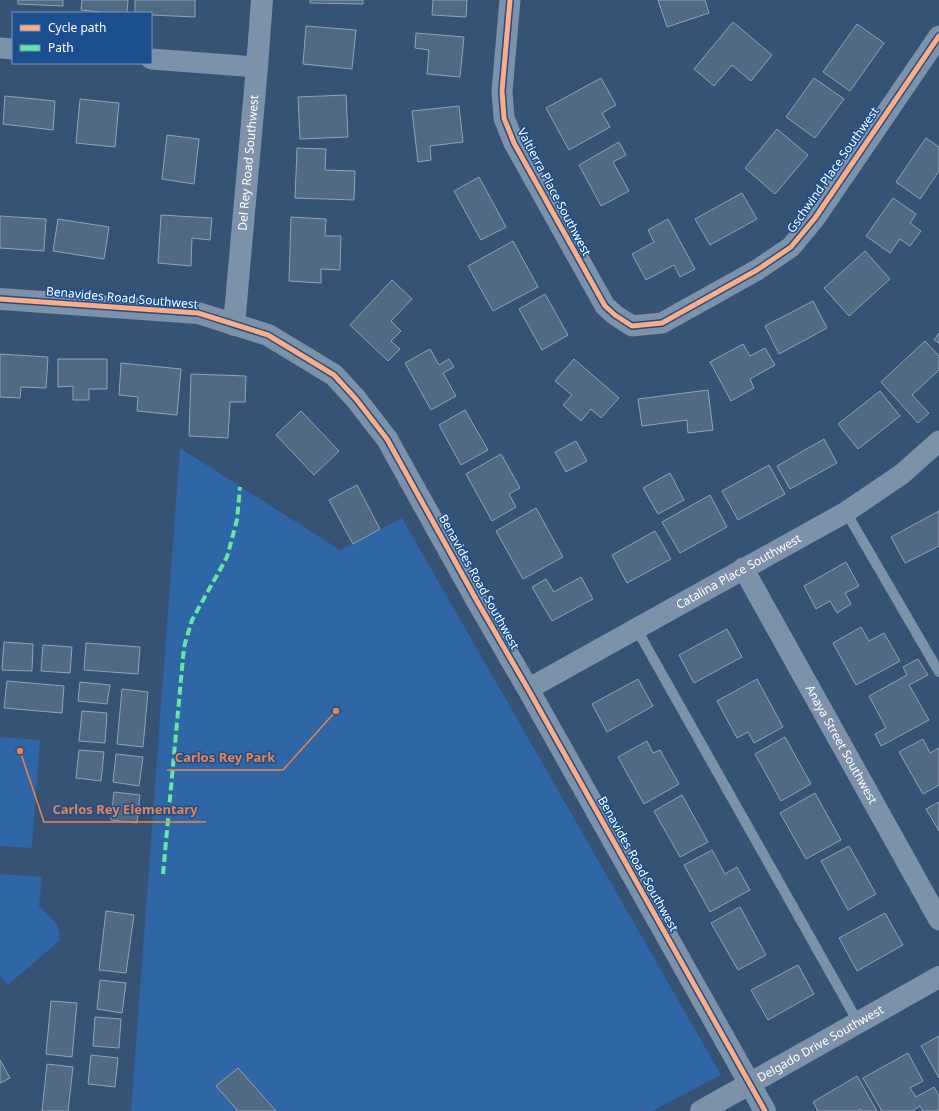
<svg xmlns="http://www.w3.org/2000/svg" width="939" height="1111" font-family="'Noto Sans',sans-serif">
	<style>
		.park { fill: #2f66a5 }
		.building { fill: #526984; stroke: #92a2b6 }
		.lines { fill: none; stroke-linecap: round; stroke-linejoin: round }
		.service { stroke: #7d92a8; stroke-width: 10 }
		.minor { stroke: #7d92a8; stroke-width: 21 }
		.tertiary { stroke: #7d92a8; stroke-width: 22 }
		.quiet { stroke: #66e7a1; stroke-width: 4; stroke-dasharray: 8 4; stroke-linecap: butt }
		.cycleway-casing { stroke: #1b4f8f; stroke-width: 8 }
		.cycleway { stroke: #ffac80; stroke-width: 5 }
		.labels { text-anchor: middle; stroke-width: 3; stroke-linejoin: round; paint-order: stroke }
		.street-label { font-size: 12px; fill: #fff; stroke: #1b4f8f }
		.leader { fill: none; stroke: #ee8249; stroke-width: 1.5 }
		.callout-dot { fill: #ee8249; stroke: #1b4f8f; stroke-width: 1.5 }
		.callout-label { font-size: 13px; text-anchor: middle; font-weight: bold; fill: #ee8249; stroke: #1b4f8f; stroke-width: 3; stroke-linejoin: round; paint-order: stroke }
	</style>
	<rect width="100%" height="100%" fill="#365274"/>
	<g class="park">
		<polygon points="180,448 340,550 402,518 721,1075 652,1111 131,1111"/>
		<polygon points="0,737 40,740 32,848 0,846"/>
		<polygon points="0,874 42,877 39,906 57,924 60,940 8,985 0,976"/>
	</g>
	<g class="building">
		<polygon points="18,0 63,0 63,6 18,4"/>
		<polygon points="82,0 128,0 127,13 110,13 81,10"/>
		<polygon points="135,0 195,0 195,17 151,15 151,13 135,13"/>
		<polygon points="310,0 363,0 363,4 310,3"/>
		<polygon points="433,0 467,0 466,17 432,15"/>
		<polygon points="658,0 705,0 709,13 667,27"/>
		<polygon points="733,22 772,55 751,81 732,65 714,86 694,69"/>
		<polygon points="857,24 884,43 850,91 823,72"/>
		<polygon points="306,26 356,30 352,69 303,64"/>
		<polygon points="416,33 464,37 460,77 427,74 429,50 415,48"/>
		<polygon points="601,78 616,105 602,113 610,127 569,150 546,108"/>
		<polygon points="814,78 844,99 815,138 786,117"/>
		<polygon points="346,95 348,137 300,139 298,97"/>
		<polygon points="5,96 55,101 53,130 3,124"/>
		<polygon points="80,99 119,103 115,147 76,143"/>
		<polygon points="459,106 463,142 430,146 431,160 418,162 412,111"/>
		<polygon points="777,129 808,155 775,194 745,168"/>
		<polygon points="167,135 199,139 194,184 162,179"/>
		<polygon points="926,138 939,147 939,171 920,199 896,182"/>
		<polygon points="619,142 626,155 613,162 629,191 601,206 579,165"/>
		<polygon points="297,148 326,149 325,170 355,171 354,200 295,198"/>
		<polygon points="479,177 506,227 481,240 454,191"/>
		<polygon points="742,193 757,219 710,245 695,219"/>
		<polygon points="893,198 916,214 910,223 921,231 910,246 900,239 890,253 866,236"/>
		<polygon points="161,215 212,218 210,240 192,238 191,266 158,263"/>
		<polygon points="0,216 46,219 44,251 0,248"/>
		<polygon points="291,217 326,219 325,236 341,236 340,270 321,269 321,283 289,281"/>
		<polygon points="58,219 109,227 104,259 53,251"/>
		<polygon points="668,219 695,269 680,277 674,265 646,280 632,254 654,242 648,230"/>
		<polygon points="513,241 538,287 493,311 468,266"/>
		<polygon points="865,251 890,279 849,316 824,288"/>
		<polygon points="392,280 412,299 391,321 401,331 391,341 400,349 388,361 350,325"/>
		<polygon points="545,294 568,335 542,350 519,309"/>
		<polygon points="813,301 827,328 779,354 765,326"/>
		<polygon points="939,333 939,343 934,340"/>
		<polygon points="925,341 939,356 939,370 912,395 929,413 918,423 881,382"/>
		<polygon points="743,344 750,356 765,348 775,365 750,379 754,388 731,401 710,362"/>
		<polygon points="430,349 439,365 449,359 454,367 443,373 456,396 431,410 405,363"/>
		<polygon points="0,354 48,357 46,388 21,387 20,398 0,397"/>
		<polygon points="58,359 107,359 107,389 89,389 89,400 73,400 73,386 58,387"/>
		<polygon points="574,359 619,398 601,418 591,409 581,421 563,405 572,395 555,381"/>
		<polygon points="121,363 181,369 177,415 137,411 138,397 119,395"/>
		<polygon points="191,374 246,376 245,402 230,402 228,438 189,436"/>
		<polygon points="708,390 713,430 688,433 687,420 642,426 638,399"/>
		<polygon points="880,391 900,416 858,449 838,424"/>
		<polygon points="465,410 488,450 461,465 439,425"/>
		<polygon points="301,411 339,451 314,475 276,435"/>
		<polygon points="824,439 837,463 790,489 777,466"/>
		<polygon points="576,441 587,461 566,472 555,452"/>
		<polygon points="501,454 520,488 509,494 516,507 492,521 466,474"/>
		<polygon points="769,465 785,494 738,520 722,491"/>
		<polygon points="670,473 684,500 658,514 643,488"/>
		<polygon points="357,485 380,529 353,544 329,500"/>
		<polygon points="710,495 727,527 680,553 662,522"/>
		<polygon points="536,508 563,557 523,579 496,531"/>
		<polygon points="939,511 939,546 905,563 891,537"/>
		<polygon points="655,531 671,559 627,583 612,555"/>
		<polygon points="846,562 859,586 845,593 851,604 837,613 830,601 816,609 804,586"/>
		<polygon points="581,577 593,599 552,621 532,587 546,579 554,592"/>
		<polygon points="861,627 869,641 884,633 900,661 856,685 833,643"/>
		<polygon points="727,629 742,657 694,683 679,655"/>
		<polygon points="4,642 33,644 32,671 2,670"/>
		<polygon points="86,643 140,647 138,674 84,670"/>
		<polygon points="43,645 72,647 70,673 41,671"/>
		<polygon points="918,659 928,675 909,685 929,720 881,746 875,734 886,728 869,696 907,675 903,667"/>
		<polygon points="638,679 653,706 607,732 592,704"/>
		<polygon points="757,679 783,727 754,743 748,732 737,738 717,701"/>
		<polygon points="7,681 64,686 62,713 4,708"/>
		<polygon points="80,682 110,685 107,704 78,701"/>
		<polygon points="122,689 148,692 143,747 117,744"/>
		<polygon points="82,711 107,713 105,743 79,741"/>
		<polygon points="785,737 811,784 781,801 755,754"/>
		<polygon points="923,739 930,753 939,748 939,785 923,794 899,752"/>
		<polygon points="647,741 653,753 660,750 679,784 644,804 618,757"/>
		<polygon points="79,750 104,752 101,781 76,778"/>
		<polygon points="116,754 143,757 139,786 113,782"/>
		<polygon points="114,792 140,795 137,823 111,820"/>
		<polygon points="815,793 841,840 806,859 780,813"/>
		<polygon points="682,795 708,842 680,857 654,811"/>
		<polygon points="939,802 939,831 926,809"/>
		<polygon points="849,846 876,894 848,910 821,861"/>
		<polygon points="712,850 725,874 737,867 750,890 710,912 684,865"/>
		<polygon points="740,907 766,955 738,970 711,923"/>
		<polygon points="106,911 134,915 126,973 99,970"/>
		<polygon points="885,913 903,945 857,971 839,938"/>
		<polygon points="798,965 814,994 768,1020 751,990"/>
		<polygon points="100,980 126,983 122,1013 97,1009"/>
		<polygon points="51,1001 77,1003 72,1057 46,1054"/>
		<polygon points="95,1017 121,1019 119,1048 93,1046"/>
		<polygon points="939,1036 939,1078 921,1046"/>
		<polygon points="908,1053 923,1081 910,1088 916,1097 934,1087 939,1096 939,1111 923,1111 920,1106 912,1111 882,1111 863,1078"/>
		<polygon points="91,1055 118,1058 115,1087 88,1084"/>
		<polygon points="0,1060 10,1078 0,1083"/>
		<polygon points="47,1064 73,1067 68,1111 42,1111"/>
		<polygon points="238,1068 276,1111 238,1111 216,1086"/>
		<polygon points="857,1076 877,1111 862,1111 861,1109 857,1111 818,1111 813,1102"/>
	</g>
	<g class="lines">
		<g class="service">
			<polyline points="846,512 939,672"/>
			<polyline points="636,628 858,1022"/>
		</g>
		<g class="minor">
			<polyline points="510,0 502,91 504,118 514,143 605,306 615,315 632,326 662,323 757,270 791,247 815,218 939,36"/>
			<polyline points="0,48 13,49"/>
			<polyline points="151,59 257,67"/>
			<path id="s1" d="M743,568L939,920"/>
			<path id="s2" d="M528,689L846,512L902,474L939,441"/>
		</g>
		<g class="tertiary">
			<polyline points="0,299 198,313 268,335 334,375 356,399 387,439 477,601 528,689 765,1111"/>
			<path id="s3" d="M234,325L257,67L262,0"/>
			<path id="s4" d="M701,1111L939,977"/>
		</g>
		<polyline class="quiet" points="163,874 184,647 192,620 227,557 237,520 240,487"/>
		<g class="cycleway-casing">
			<g id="cycleway">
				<polyline points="510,0 502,91 504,118 514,143 605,306 615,315 632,326 662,323 757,270 791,247 815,218 939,36"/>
				<polyline points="0,299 198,313 268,335 334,375 356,399 387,439 477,601 528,689 765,1111"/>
			</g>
		</g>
		<use href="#cycleway" class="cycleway"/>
	</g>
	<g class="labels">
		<g class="street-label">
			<text dy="4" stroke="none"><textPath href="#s3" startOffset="163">Del Rey Road Southwest</textPath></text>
			<text transform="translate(833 170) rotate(-55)" y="4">Gschwind Place Southwest</text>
			<text transform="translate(554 192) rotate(62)" y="4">Valtierra Place Southwest</text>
			<text transform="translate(122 298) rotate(5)" y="4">Benavides Road Southwest</text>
			<text dy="4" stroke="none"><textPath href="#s2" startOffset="241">Catalina Place Southwest</textPath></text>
			<text transform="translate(479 582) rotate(61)" y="4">Benavides Road Southwest</text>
			<text dy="4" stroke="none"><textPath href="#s1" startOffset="202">Anaya Street Southwest</textPath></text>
			<text transform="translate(638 864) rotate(61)" y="4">Benavides Road Southwest</text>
			<text dy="4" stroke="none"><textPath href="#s4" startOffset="137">Delgado Drive Southwest</textPath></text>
		</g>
	</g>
	<path class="leader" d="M336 711L283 770H167M20 751L44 822H206"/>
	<g class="callout-dot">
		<circle cx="336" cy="711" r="4"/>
		<circle cx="20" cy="751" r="4"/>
	</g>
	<g class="callout-label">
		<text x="225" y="762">Carlos Rey Park</text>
		<text x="125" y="814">Carlos Rey Elementary</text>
	</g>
	<rect x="12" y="12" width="140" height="52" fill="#1b4f8f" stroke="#7695bc"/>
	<rect x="20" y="25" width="20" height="6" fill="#ffac80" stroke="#7695bc"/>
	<text x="48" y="32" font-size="12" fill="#ffffff">Cycle path</text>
	<rect x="20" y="45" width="20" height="6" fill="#66e7a1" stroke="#7695bc"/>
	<text x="48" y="52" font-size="12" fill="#ffffff">Path</text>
</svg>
